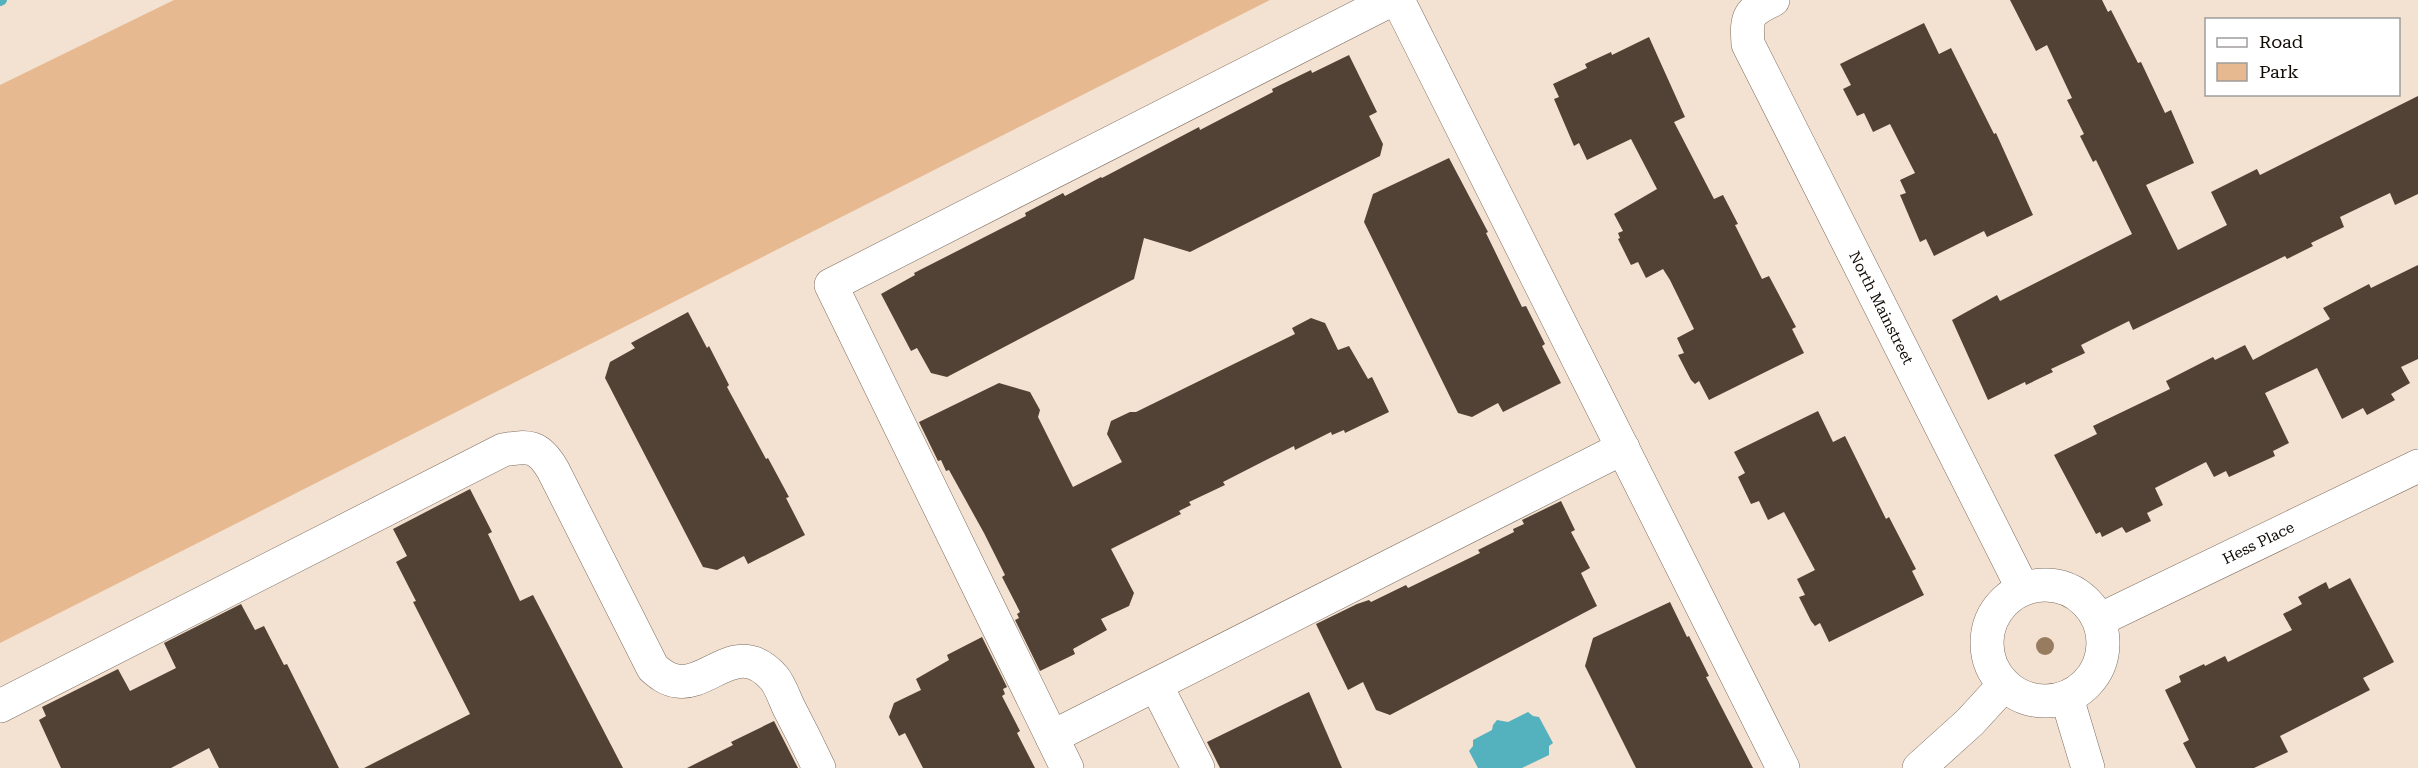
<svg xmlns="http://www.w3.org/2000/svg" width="2418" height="768" font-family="'Roboto Serif',serif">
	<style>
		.green { fill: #e7b991 }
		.water { fill: #54b2be }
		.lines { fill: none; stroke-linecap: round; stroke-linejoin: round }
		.stream { stroke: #54b2be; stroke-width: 10 }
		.building { fill: #514235 }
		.minor-casing { stroke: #7e6e60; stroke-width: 34 }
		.minor { stroke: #fff; stroke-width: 33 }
		.tree { fill: #977c5f }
		.labels { text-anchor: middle; stroke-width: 6; stroke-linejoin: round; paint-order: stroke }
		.street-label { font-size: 15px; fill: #110b06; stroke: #fff }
	</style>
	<rect width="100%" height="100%" fill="#f3e1d1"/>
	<polygon class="green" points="174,0 1270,0 0,643 0,85"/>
	<polygon class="water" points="1528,712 1533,716 1539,717 1553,743 1549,746 1549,755 1522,768 1478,768 1469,751 1473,746 1473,740 1492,730 1493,725 1497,720 1508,722"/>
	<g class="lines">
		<polyline class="stream" points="0,1 2,0"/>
	</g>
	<g class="building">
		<polygon points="2010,0 2102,0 2108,12 2111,10 2138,63 2141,62 2165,113 2171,110 2194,163 2146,185 2178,250 2227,225 2211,192 2257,169 2260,175 2418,96 2418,194 2395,205 2390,193 2340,217 2344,227 2311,243 2313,246 2287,259 2285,256 2133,330 2129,321 2081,345 2085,353 2051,369 2053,372 2026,385 2025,382 1988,400 1952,320 1997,295 2000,301 2132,234 2096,160 2093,162 2080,136 2084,134 2067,100 2072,98 2047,45 2036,51"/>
		<polygon points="1924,23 1939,54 1951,48 1994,134 1996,133 2033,215 1987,237 1984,231 1934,256 1926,239 1920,242 1900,195 1906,193 1900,180 1915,173 1890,124 1873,132 1864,113 1857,116 1843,89 1851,85 1840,64"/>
		<polygon points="1649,37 1685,117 1674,122 1714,199 1723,195 1738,224 1735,225 1762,279 1769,276 1796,327 1792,329 1804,353 1709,400 1699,381 1695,384 1691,380 1678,355 1684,353 1677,338 1694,329 1670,280 1663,269 1646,278 1638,262 1631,265 1618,239 1620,238 1618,233 1623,231 1614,214 1657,189 1631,139 1587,160 1579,143 1574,146 1554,99 1559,97 1553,84 1587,68 1585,64 1611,52 1612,55"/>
		<polygon points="1349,55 1377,112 1369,116 1383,144 1380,156 1190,252 1144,238 1134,279 947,377 931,373 917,348 911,351 881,294 915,275 914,273 1026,216 1025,213 1063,193 1065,196 1101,177 1102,178 1199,127 1200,130 1273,92 1272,89 1311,70 1312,73"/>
		<polygon points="1449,158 1488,232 1486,233 1522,307 1526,306 1545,344 1542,346 1561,383 1503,412 1498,403 1472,417 1458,413 1364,222 1373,194"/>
		<polygon points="2418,265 2418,359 2401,367 2410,383 2391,394 2395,400 2367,415 2363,408 2342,419 2317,368 2265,393 2289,443 2273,451 2275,456 2229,477 2226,471 2214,477 2206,462 2155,488 2163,505 2147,513 2151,521 2126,533 2122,527 2102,537 2100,532 2096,534 2054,455 2097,434 2093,426 2170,389 2166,381 2213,357 2215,360 2245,345 2253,360 2330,319 2323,308 2369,284 2371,288"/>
		<polygon points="688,312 707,348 709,346 729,385 727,387 766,459 768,458 789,497 786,498 805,535 748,564 744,556 717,570 703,567 605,378 610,362 635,348 631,343"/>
		<polygon points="1311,318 1325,323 1338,350 1349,346 1368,379 1372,377 1389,412 1345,433 1344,430 1332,435 1331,432 1295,450 1294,446 1266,460 1223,482 1225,485 1189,502 1191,505 1179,511 1181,514 1111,549 1134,593 1129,606 1101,619 1107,630 1073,649 1075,654 1040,671 1015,620 1019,618 1017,614 1020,612 1002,577 1005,575 984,533 949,470 946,471 941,460 938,461 919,422 999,383 1030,392 1040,410 1038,417 1073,487 1122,462 1107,434 1111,421 1130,412 1136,412 1295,334 1292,328"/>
		<polygon points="1818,411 1833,442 1845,436 1886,519 1889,517 1916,569 1912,571 1924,595 1829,642 1820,623 1815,626 1811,621 1799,597 1805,595 1797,579 1815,570 1784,512 1768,520 1759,501 1751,504 1738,477 1745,473 1734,452"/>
		<polygon points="470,489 492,532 488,534 520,601 533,595 623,768 364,768 470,714 413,602 416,601 396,562 407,556 393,529"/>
		<polygon points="1561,501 1575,530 1571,532 1590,568 1581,573 1597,606 1390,715 1376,710 1363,682 1348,690 1316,624 1357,604 1369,600 1371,602 1406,585 1408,588 1480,553 1478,550 1514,532 1513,529 1524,524 1522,520"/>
		<polygon points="2350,578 2394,662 2363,678 2370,690 2280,736 2288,752 2254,768 2196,768 2183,743 2189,740 2165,690 2181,682 2179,676 2204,664 2205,666 2225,656 2228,662 2292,630 2283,614 2302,604 2298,597 2326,582 2329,589"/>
		<polygon points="1670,602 1687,637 1689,636 1709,676 1706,677 1753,768 1636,768 1585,666 1593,638"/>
		<polygon points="241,604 255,630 264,626 284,665 287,664 339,768 219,768 209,748 171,768 61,768 39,720 46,716 42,707 118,669 130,691 176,668 164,643"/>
		<polygon points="982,637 1007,687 1003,689 1005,694 1002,696 1020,731 1017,733 1035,768 923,768 905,733 899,736 889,717 894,703 921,690 916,679 949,660 947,655"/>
		<polygon points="1309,692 1342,768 1220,768 1207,742"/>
		<polygon points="774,721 798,768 687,768 733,745 731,742"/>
	</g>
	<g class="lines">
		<g class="minor-casing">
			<g id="minor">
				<polyline points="1398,0 1783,768"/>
				<path id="s1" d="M1773,0C1748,12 1746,16 1748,44L2023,589"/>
				<circle cx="2045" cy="643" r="58"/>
				<path id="s2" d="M2099,620L2418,466"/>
				<polyline points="1156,685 1198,768"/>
				<polyline points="2067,698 2088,768"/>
				<path d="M0,706L503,450C530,445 539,446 553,470L653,668C660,674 667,680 677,681C708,687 738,636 774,678C780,685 784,697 788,706C799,727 809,747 819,768"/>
				<polyline points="1052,737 1623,448"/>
				<polyline points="1067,768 831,285 1391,0"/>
				<polyline points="1919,768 1970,722 2004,685"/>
			</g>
		</g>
		<use href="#minor" class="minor"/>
	</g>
	<circle class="tree" cx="2045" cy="646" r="9"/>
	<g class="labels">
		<g class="street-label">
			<text dy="5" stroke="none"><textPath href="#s1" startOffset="352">North Mainstreet</textPath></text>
			<text dy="5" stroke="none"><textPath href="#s2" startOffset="177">Hess Place</textPath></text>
		</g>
	</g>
	<rect x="2205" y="18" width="195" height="78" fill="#ffffff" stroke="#a09d9b" stroke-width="1.5"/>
	<rect x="2217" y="38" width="30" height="9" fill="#ffffff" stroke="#a09d9b" stroke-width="1.5"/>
	<text x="2259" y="48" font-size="18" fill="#110b06">Road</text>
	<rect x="2217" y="63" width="30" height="18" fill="#e7b991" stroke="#a09d9b" stroke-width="1.5"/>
	<text x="2259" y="78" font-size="18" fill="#110b06">Park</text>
</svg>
